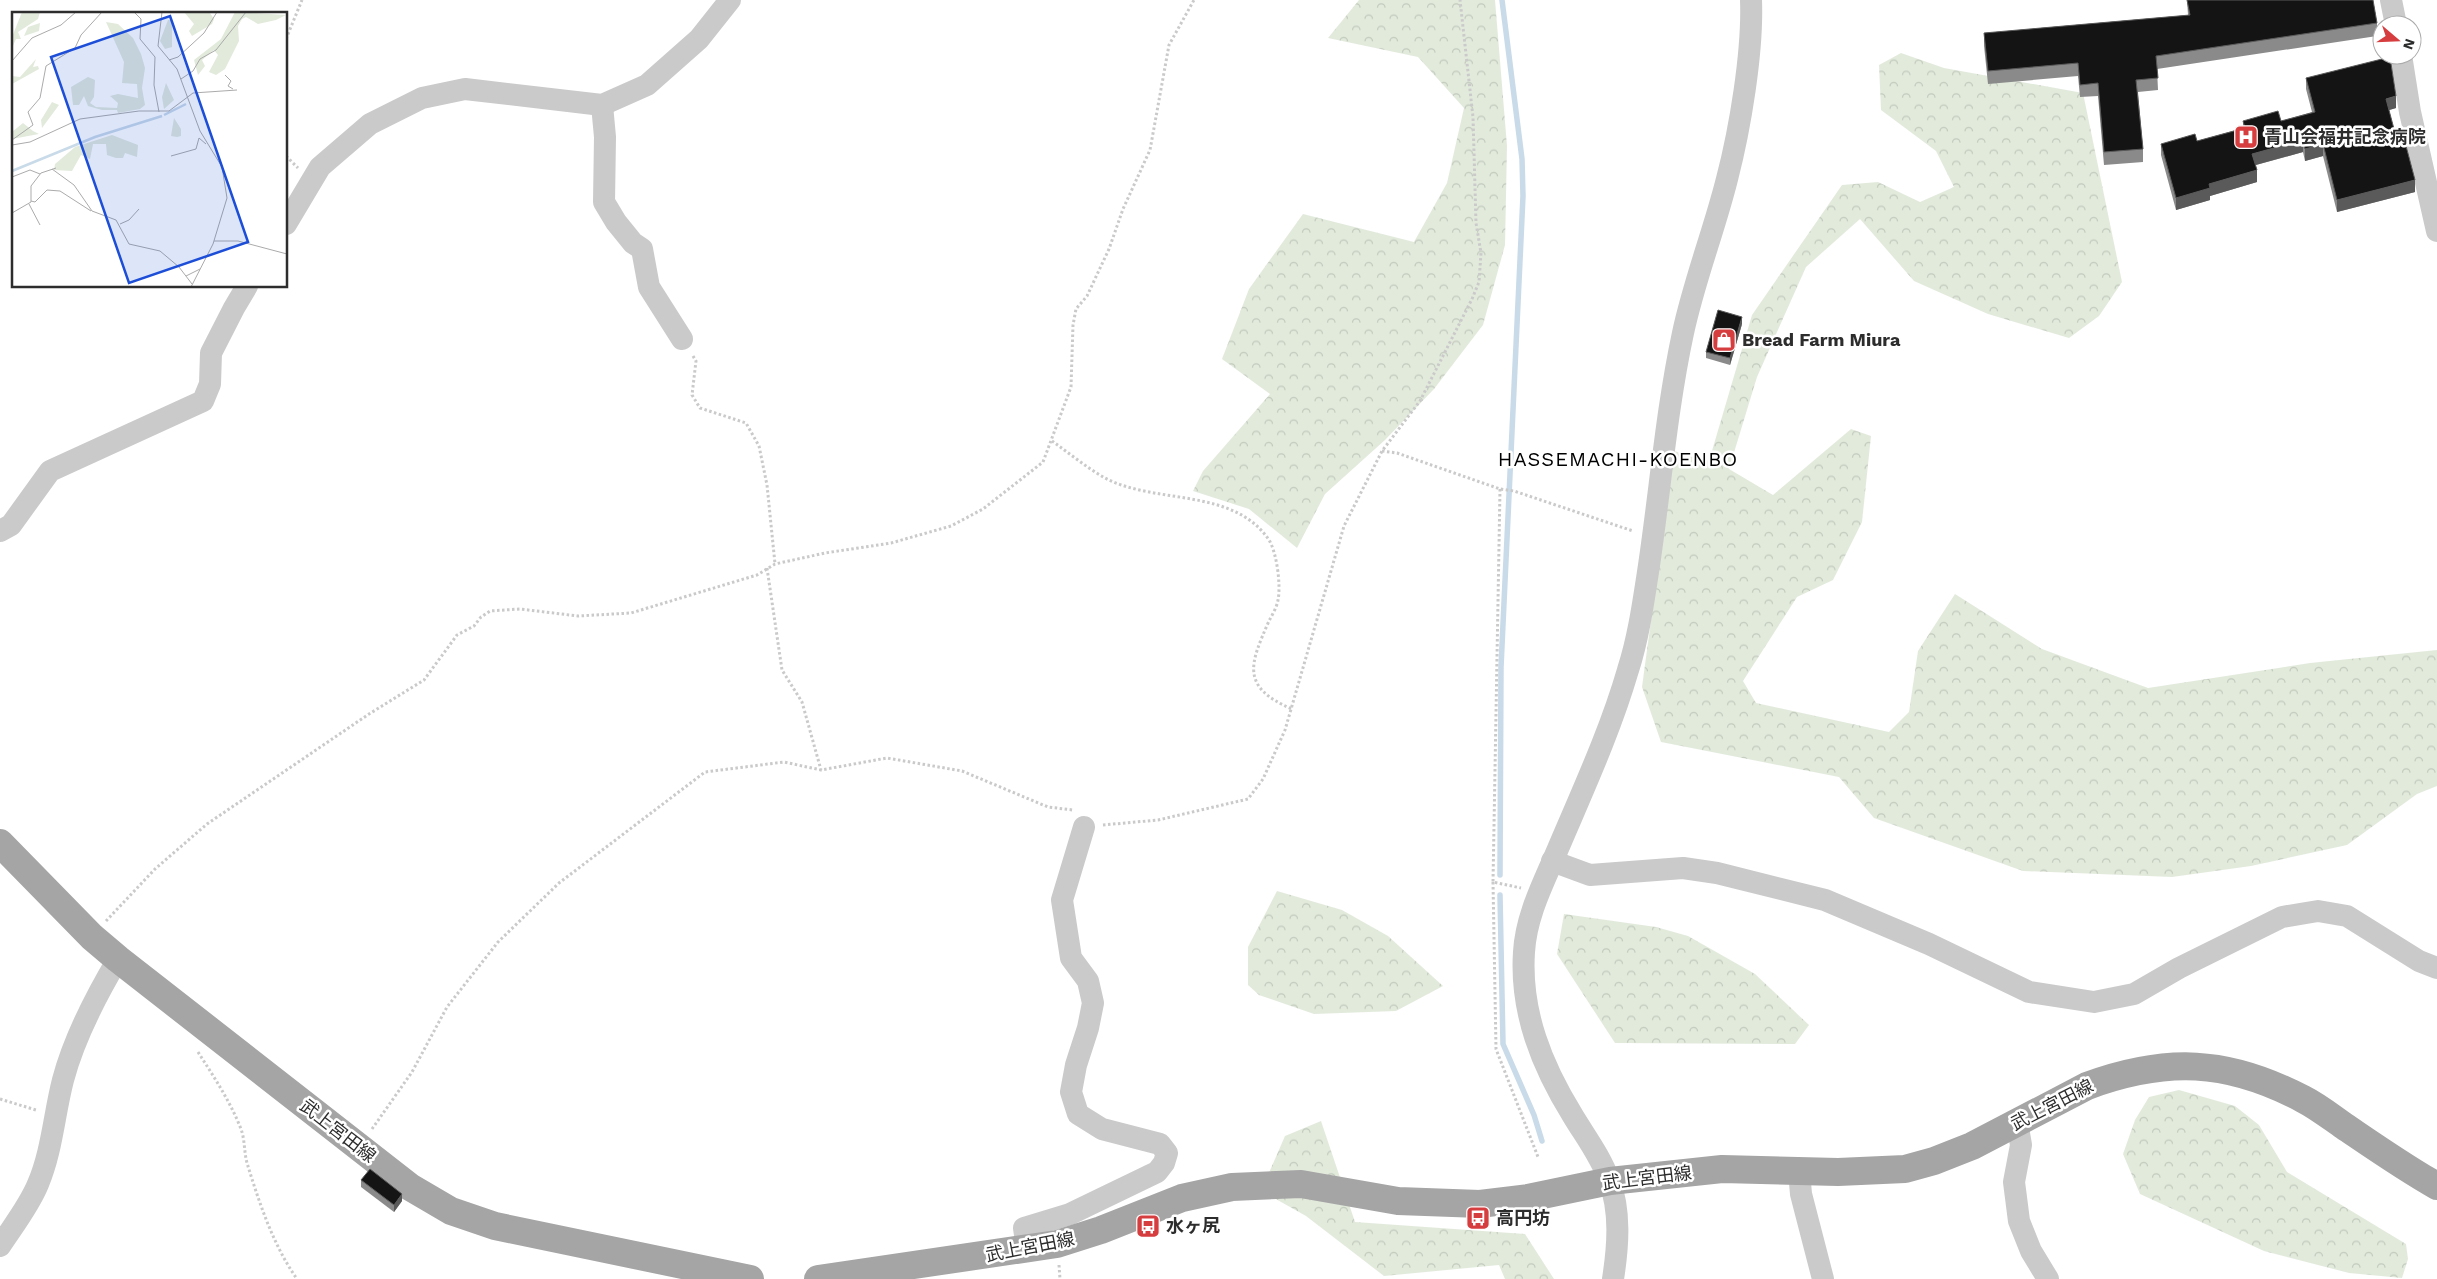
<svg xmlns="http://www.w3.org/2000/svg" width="2437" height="1279" font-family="'Work Sans','Noto Sans JP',sans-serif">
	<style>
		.forest { fill: url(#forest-crowns) }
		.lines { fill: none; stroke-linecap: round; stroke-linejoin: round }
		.stream { stroke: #c9dae8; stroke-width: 5.5 }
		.path { stroke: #cacaca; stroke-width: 3; stroke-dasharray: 2.5 2.5; stroke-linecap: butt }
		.minor { stroke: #cacaca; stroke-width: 22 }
		.major { stroke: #a5a5a5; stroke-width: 28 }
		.wall { fill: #8a8a8a }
		.shaded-wall { fill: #5a5a5a }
		.building { fill: #141414; stroke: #5a5a5a }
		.labels { text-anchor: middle; stroke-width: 5; stroke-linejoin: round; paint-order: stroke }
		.poi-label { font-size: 18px; font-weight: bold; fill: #2d2d2d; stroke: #fff; text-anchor: start }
		.street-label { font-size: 18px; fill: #2d2d2d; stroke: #fff }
		.quarter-label { font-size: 20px; letter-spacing: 1px; fill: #000; stroke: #fff }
		.inset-river { fill: none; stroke: #c9dae8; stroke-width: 2.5 }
		.inset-road { fill: none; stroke: #ababab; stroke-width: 1 }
		.view { fill: #1d4ed8; fill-opacity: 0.15; stroke: #1d4ed8; stroke-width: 2.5 }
		.inset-edge { fill: none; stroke: #2d2d2d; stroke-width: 2.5 }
	</style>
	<defs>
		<pattern id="forest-crowns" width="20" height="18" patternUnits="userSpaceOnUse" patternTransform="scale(1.25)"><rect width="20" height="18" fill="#e2eadc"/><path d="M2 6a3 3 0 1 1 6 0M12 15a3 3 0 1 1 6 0" fill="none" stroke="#c2c9bd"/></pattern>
	</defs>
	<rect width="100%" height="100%" fill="#fff"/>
	<g class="forest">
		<polygon points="1359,0 1495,0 1507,146 1505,245 1483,325 1434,389 1385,440 1325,494 1297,548 1249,509 1193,491 1203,471 1270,394 1222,359 1249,289 1303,214 1414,242 1447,183 1464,108 1418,57 1328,38"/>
		<polygon points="1901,53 1944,68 2083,93 2122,282 2099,316 2069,338 1988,314 1914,281 1860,219 1806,267 1757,377 1729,469 1773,495 1851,429 1871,436 1862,522 1833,580 1797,597 1743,681 1756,703 1889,732 1909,712 1918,651 1955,594 2042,649 2148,688 2310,663 2437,650 2437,786 2417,794 2347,845 2251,866 2172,877 2023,871 1874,818 1839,777 1661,742 1642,687 1674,451 1709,461 1752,315 1842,185 1878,182 1920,202 1954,187 1936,151 1881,110 1879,65"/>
		<polygon points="1277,891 1342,910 1388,936 1443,986 1396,1011 1314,1014 1259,995 1248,985 1248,947"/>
		<polygon points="1564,914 1656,927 1688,936 1755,974 1809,1025 1795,1044 1615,1043 1557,954"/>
		<polygon points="2179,1090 2235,1106 2259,1125 2287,1172 2406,1244 2408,1259 2402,1278 2349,1273 2264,1251 2140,1194 2123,1154 2135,1120 2149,1097"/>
		<polygon points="1321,1121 1355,1222 1525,1234 1554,1279 1505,1279 1499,1265 1384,1276 1306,1216 1274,1198 1268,1175 1285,1136"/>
	</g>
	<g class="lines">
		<g class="stream">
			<polyline points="1500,875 1501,667 1523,196 1522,159 1502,0"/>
			<polyline points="1500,895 1503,1044 1534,1115 1542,1141"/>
		</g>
		<g class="path">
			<polyline points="286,39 302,0"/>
			<polyline points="286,156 298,168"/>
			<polyline points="693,356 696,361 692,395 700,408 746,423 759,446 767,485 775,564"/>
			<path d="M1052,441C1069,453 1087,468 1105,478C1156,505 1233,487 1269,540C1277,553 1281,586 1278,600C1277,607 1272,615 1269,621C1250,664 1240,687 1292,709"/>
			<polyline points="1382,451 1397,453 1500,489 1514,491 1633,531"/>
			<polyline points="1500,489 1493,882 1521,888"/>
			<polyline points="767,568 782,670 802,702 821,770"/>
			<polyline points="1103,825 1158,820 1248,799 1263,779 1285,730 1344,526 1382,451 1420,401 1472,299 1479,282 1481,253 1476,223 1473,117 1460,0"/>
			<polyline points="1493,882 1496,1049 1538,1157"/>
			<polyline points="106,921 155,869 207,824 369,714 424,680 457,635 474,626 481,617 490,611 520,609 578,616 631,613 757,575 775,564 825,553 891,543 951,526 983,509 1043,462 1071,387 1073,325 1076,309 1087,296 1109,249 1123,209 1150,150 1169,45 1194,0"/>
			<path d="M198,1052C214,1077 230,1101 241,1129C245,1140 244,1152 247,1163C259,1202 273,1245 297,1279"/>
			<polyline points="0,1099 36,1110"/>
			<polyline points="372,1129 412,1072 447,1007 498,942 559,883 705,772 784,762 821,770 887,758 962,771 1048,807 1073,810"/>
			<polyline points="1059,1265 1060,1279"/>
		</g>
		<g class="minor">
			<polyline points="2391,0 2396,25"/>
			<polyline points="2401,55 2410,112 2437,231"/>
			<polyline points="602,105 605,137 604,202 616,222 633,243 642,249 649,287 682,339"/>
			<polyline points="286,224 320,167 370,124 422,98 465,89 602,105 647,85 699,39 730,0"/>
			<polyline points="0,531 11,525 50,471 203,401 210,384 211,353 234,308 247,286"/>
			<polyline points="1552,861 1590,875 1683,868 1717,873 1825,900 1929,944 2029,992 2094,1002 2134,994 2179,968 2282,917 2318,911 2347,916 2419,961 2437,968"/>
			<polyline points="2017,1122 2021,1145 2014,1182 2019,1221 2031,1251 2048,1279"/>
			<polyline points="1799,1171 1801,1194 1823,1279"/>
			<path d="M0,1246C13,1226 29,1206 38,1184C52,1151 54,1115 63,1080C74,1038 96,996 118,959"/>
			<polyline points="1027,1249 1024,1228 1070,1214 1157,1172 1164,1163 1167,1153 1160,1144 1102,1129 1078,1114 1071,1092 1076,1065 1088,1028 1093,1003 1088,981 1071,958 1062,900 1084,827"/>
			<path d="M1613,1279C1618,1247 1621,1211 1609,1180C1601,1157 1585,1136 1573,1116C1542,1066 1520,1012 1524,952C1526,916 1543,884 1557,851C1582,792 1610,732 1628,670C1638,639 1643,605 1648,572C1660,493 1666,412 1683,333C1694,281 1714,231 1727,179C1740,129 1753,52 1751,0"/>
		</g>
		<g class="major">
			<polyline points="0,843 92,937 118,959 410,1187 451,1211 495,1226 750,1279"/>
			<path d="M818,1279L1057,1244L1101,1230L1182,1198L1232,1187L1301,1184L1398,1201L1480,1204L1528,1198L1610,1181L1722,1169L1838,1172L1905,1169L1934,1161L1972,1146L2087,1086C2166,1057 2227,1059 2303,1099C2317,1106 2331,1117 2344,1126C2375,1147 2405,1168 2437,1186"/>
		</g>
	</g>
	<g class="wall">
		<polygon points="2187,0 2373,0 2377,23 2377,36 2157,69 2158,90 2138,92 2143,149 2143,162 2104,165 2098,96 2080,97 2078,76 1988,84 1984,46 1984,33 2188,15"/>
		<polygon points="2306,78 2396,108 2389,110 2398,144 2415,192 2337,212 2323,156 2305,161 2303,152 2256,165 2257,182 2210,196 2210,200 2176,210 2161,155 2161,144 2197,141 2243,128 2243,121 2281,121 2312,112 2306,89"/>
		<polygon points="1742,324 1730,365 1706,358 1706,352"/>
		<polygon points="361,1180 402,1201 394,1212 361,1187"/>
	</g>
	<g class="shaded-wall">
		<polygon points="2396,96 2396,108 2386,111 2386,99"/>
		<polygon points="2303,140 2303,152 2252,166 2252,154"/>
		<polygon points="2323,144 2323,156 2305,161 2305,149"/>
		<polygon points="2257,170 2257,182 2210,196 2210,200 2176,210 2176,198 2209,184"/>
		<polygon points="2415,180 2415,192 2337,212 2337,200"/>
		<polygon points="1742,317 1742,324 1730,365 1730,358"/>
		<polygon points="402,1194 402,1201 394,1212 394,1205"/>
	</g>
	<g class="building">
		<polygon points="2187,0 2373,0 2377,23 2156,56 2158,78 2136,80 2143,149 2104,152 2098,83 2080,85 2078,63 1988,71 1984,33 2190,15"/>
		<polygon points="2390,57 2396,96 2386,99 2398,144 2405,142 2415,180 2337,200 2323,144 2305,149 2303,140 2252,154 2257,170 2209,184 2210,188 2176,198 2161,144 2195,134 2197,141 2245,128 2243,121 2278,111 2281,121 2315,112 2306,78"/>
		<polygon points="1718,310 1742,317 1730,358 1706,352"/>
		<polygon points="370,1169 402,1194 394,1205 361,1180"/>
	</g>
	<defs>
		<g id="hospital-square" transform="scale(1.25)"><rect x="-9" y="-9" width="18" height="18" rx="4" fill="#d63d3f" stroke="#fff"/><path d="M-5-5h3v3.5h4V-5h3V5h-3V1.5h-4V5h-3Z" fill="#fff"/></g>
		<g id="shop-square" transform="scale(1.25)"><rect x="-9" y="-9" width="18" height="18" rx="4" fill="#d63d3f" stroke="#fff"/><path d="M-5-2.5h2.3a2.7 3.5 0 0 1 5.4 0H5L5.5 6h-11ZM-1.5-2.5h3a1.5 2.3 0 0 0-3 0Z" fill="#fff"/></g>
		<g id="bus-square" transform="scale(1.25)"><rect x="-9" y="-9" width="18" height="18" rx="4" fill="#d63d3f" stroke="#fff"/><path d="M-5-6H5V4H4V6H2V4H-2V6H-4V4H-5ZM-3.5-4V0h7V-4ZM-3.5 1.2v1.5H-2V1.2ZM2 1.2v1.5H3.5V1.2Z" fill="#fff"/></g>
	</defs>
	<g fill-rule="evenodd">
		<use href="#hospital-square" x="2246" y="137"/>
		<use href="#shop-square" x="1724" y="340"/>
		<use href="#bus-square" x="1478" y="1218"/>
		<use href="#bus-square" x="1148" y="1226"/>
	</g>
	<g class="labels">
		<g class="poi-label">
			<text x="2264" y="143">青山会福井記念病院</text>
			<text x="1742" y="346">Bread Farm Miura</text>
			<text x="1496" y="1224">高円坊</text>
			<text x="1166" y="1232">水ヶ尻</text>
		</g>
		<g class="street-label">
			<text transform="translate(2052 1105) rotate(-27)" y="6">武上宮田線</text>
			<text transform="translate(338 1131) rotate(38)" y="6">武上宮田線</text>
			<text transform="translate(1647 1178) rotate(-7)" y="6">武上宮田線</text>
			<text transform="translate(1030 1247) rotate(-11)" y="6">武上宮田線</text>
		</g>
		<g class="quarter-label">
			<text x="1618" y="466">HASSEMACHI-KOENBO</text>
		</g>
	</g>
	<g transform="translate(12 12)">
		<rect width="275" height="275" fill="#fff"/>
		<path d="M10,0H28L26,7L6,20L9,27H4L0,36V25ZM172,0L198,1L202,7L200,12L180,24L177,19L182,12ZM223,0L274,3L264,8L246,12L234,5L230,7L226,14L227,29L213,57L204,63L197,60L206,43L202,38L190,48L193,54L186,63L182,48L209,27ZM156,8H159L160,13V35L153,37L148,29ZM94,10L106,12L121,26L129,42L133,56L130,76L133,93L128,97L106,101L105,98H90L76,94L72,84L67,93H61L59,75L76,65L83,68L82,85L78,91L84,95L105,96L106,91L98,84L106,82L126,86L125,72L110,71L112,50ZM28,11L27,19L12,24L16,15ZM24,47L21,55L26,54L27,57L0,72V64L8,65ZM154,71L162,88L152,97L150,85ZM40,90L47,93L30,116L29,108ZM162,106L169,117V124L165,125L159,124ZM11,111L21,119L27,122L0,127V120ZM100,123L126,133L125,145L113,141L111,146H104L95,143L94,132H81L78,147L69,143L60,159L42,158L43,152L63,135Z" fill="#e2eadc"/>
		<path class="inset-river" d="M152,103L174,92M0,159L83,125L150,104"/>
		<path class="inset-road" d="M122,0L129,7L128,27L143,45L142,73L147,100M150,0L146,34L165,57L188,119L210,155L215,186L201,232L179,275M157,48L166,45L192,21L205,0M0,49L20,26L49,13L64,0M213,63L219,69L216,74L221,77M169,67L181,59L188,47L204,38L234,0M0,128L21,113L16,100L28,86L34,54L63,36L69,23L90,0M0,133L18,130L68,107L127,99H157L181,81L225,78M159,144L184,137L187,126L194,132M40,157L62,173L80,199L104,208L117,232L148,239L167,255L180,272M0,165L18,158L28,162M19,189L23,190L35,178L48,179L79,199M17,192L28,213M0,201L19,190V174L29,161L44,156M108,212L117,208L127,197M202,229H226L275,242M174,264L188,257"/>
		<path class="view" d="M158,4L236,230L117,271L39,45Z"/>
		<rect width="275" height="275" class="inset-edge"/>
	</g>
	<g transform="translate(2397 40) rotate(109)"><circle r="24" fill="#ffffff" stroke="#ababab"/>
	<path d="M0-4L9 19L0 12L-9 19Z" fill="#d63d3f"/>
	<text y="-8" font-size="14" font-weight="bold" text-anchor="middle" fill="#2d2d2d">N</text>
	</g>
</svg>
